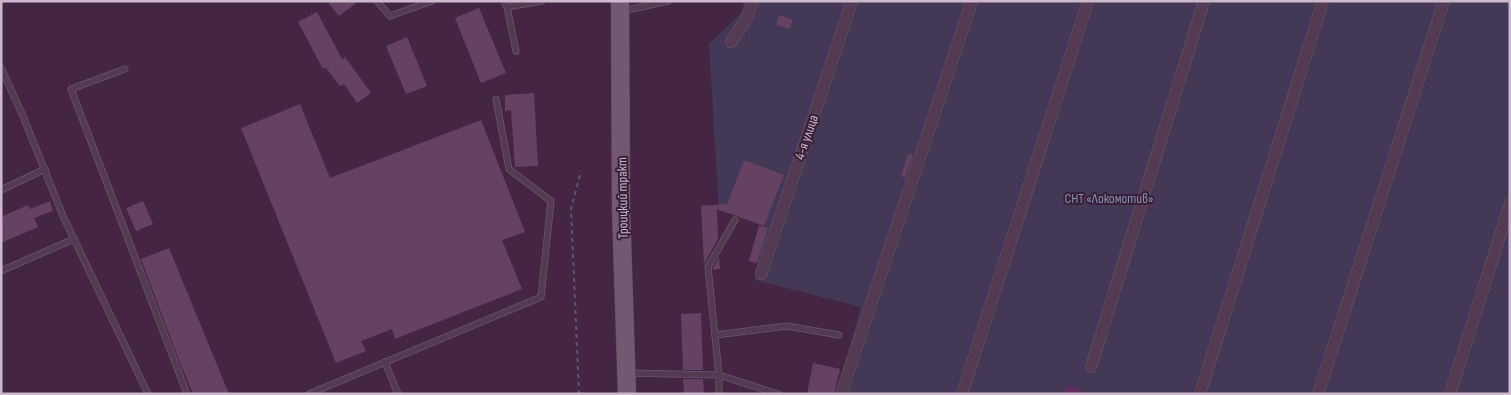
<svg xmlns="http://www.w3.org/2000/svg" width="1511" height="395" font-family="'Sofia Sans Condensed',sans-serif">
	<style>
		.green { fill: #433957 }
		.water { fill: #602e5e }
		.building { fill: #654264 }
		.lines { fill: none; stroke-linecap: round; stroke-linejoin: round }
		.lane-casing { stroke: #6e566d; stroke-width: 7 }
		.street-casing { stroke: #6e566d; stroke-width: 12 }
		.primary-casing { stroke: #5a4159; stroke-width: 19 }
		.path { stroke: #63546f; stroke-width: 2; stroke-dasharray: 4 4; stroke-linecap: butt }
		.lane { stroke: #543a53; stroke-width: 5.5 }
		.street { stroke: #543a53; stroke-width: 11 }
		.primary { stroke: #745873; stroke-width: 18 }
		.labels { text-anchor: middle; stroke-width: 4; stroke-linejoin: round; paint-order: stroke }
		.street-label { font-size: 14px; fill: #cdb8cc; stroke: #391f39 }
		.park-label { font-size: 14px; fill: #8491ad; stroke: #391f39 }
	</style>
	<rect width="100%" height="100%" fill="#442644"/>
	<polygon class="green" points="743,1 1510,1 1510,394 836,394 861,307 755,280 766,220 719,211 709,44 743,11"/>
	<polygon class="water" points="1070,386 1078,388 1085,394 1063,394 1066,388"/>
	<g class="building">
		<polygon points="327,1 359,1 339,16"/>
		<polygon points="479,8 506,73 481,83 455,18"/>
		<polygon points="317,12 342,59 345,57 371,93 357,103 344,84 340,86 326,68 323,69 298,22"/>
		<polygon points="779,15 793,20 789,29 776,25"/>
		<polygon points="407,37 427,86 406,94 386,46"/>
		<polygon points="534,93 538,166 515,167 511,110 505,111 505,95"/>
		<polygon points="300,104 330,178 481,120 525,232 502,240 522,289 395,339 392,329 361,341 366,351 336,363 241,128"/>
		<polygon points="908,154 913,155 905,178 901,176"/>
		<polygon points="744,160 784,175 764,226 717,209 718,239 704,264 701,206 727,204"/>
		<polygon points="50,201 53,211 34,218 38,227 1,243 1,217 28,205 30,209"/>
		<polygon points="143,201 153,224 136,231 126,208"/>
		<polygon points="759,225 768,228 757,263 749,261"/>
		<polygon points="169,248 229,394 193,394 179,360 141,259"/>
		<polygon points="719,257 720,269 713,270 713,268"/>
		<polygon points="701,313 703,370 683,370 681,314"/>
		<polygon points="813,363 840,369 834,394 807,394"/>
		<polygon points="683,379 703,379 704,394 684,394"/>
	</g>
	<g class="lines">
		<g class="lane-casing">
			<g id="lane">
				<polyline points="377,1 390,16 432,1"/>
				<polyline points="504,1 507,7 542,1"/>
				<polyline points="507,7 516,51"/>
				<polyline points="623,11 668,1"/>
				<polyline points="1,68 23,116 63,216 148,394"/>
				<polyline points="125,69 71,89 187,394"/>
				<polyline points="1,190 45,169"/>
				<polyline points="1,271 74,239"/>
				<polyline points="715,335 787,326 839,335"/>
				<polyline points="385,362 398,394"/>
				<polyline points="629,373 719,375 778,394"/>
				<polyline points="309,394 541,297 551,201 509,169 496,99"/>
				<polyline points="719,394 719,375 708,267 735,220"/>
			</g>
		</g>
		<g class="street-casing">
			<g id="street">
				<polyline points="731,42 746,20 753,1"/>
				<polyline points="761,274 852,1"/>
				<polyline points="1091,367 1204,1"/>
				<polyline points="841,394 972,1"/>
				<polyline points="962,394 1088,1"/>
				<polyline points="1200,394 1323,1"/>
				<polyline points="1318,394 1444,1"/>
				<polyline points="1450,394 1510,204"/>
			</g>
		</g>
		<g class="primary-casing">
			<polyline id="primary" points="620,1 621,209 627,394"/>
		</g>
		<polyline class="path" points="579,394 571,209 581,171"/>
		<use href="#lane" class="lane"/>
		<use href="#street" class="street"/>
		<use href="#primary" class="primary"/>
	</g>
	<g class="labels">
		<g class="street-label">
			<text transform="translate(806 137) rotate(-71)" y="5">4-я улица</text>
			<text transform="translate(622 198) rotate(-91)" y="5">Троицкий тракт</text>
		</g>
		<g class="park-label">
			<text x="1109" y="203">СНТ «Локомотив»</text>
		</g>
	</g>
	<rect width="1511" height="395" fill="none" stroke="#cdb8cc" stroke-width="5"/>
</svg>
